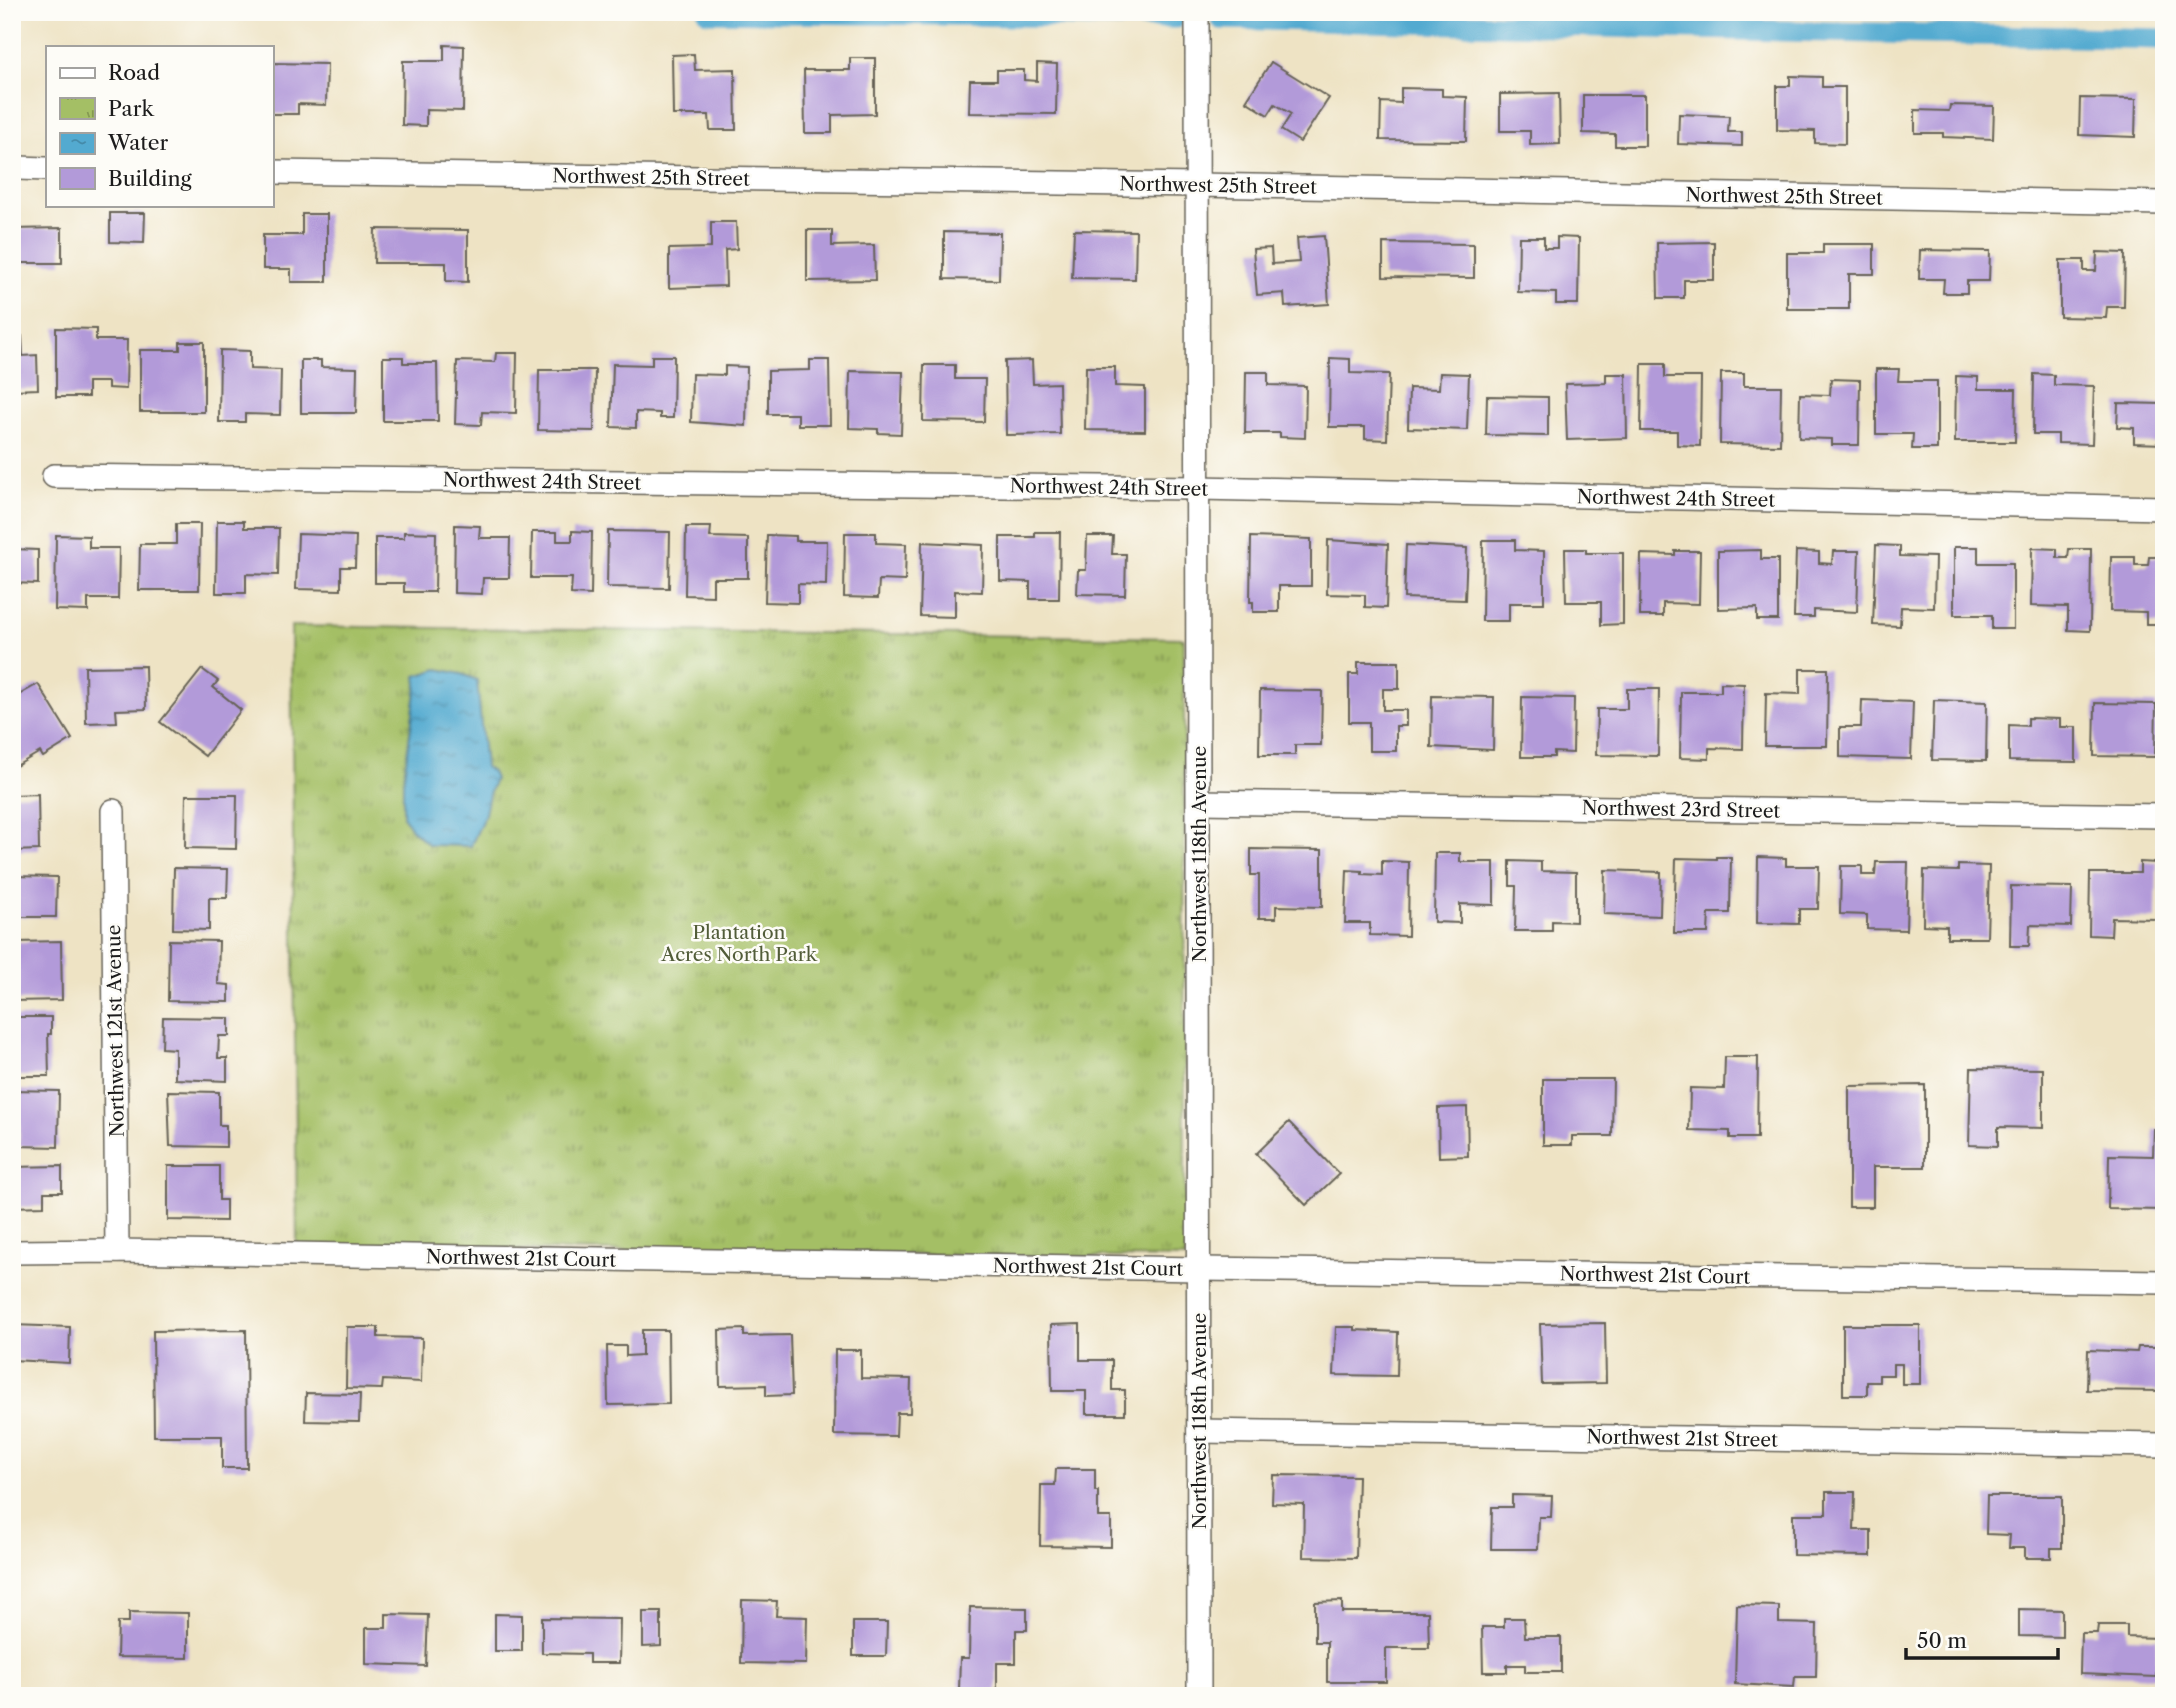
<svg xmlns="http://www.w3.org/2000/svg" width="2176" height="1708" font-family="'Libre Caslon Text',serif">
	<style>
		.park { fill: url(#park-tufts); stroke: #606e40; stroke-width: 2 }
		.water { fill: url(#water-ripples); stroke: #386376; stroke-width: 2 }
		.lines { fill: none; stroke-linecap: round; stroke-linejoin: round }
		.canal { stroke: #53aad0; stroke-width: 21 }
		.building { fill: #b29ad9 }
		.street-casing { stroke: #666257; stroke-width: 26 }
		.street { stroke: #fff; stroke-width: 23 }
		.labels { text-anchor: middle; stroke-width: 5; stroke-linejoin: round; paint-order: stroke }
		.street-label { font-size: 19px; fill: #1c1c1c; stroke: #fdfcf7 }
		.park-label { font-size: 19px; fill: #525d39; stroke: #fdfcf7 }
	</style>
	<defs>
		<pattern id="park-tufts" width="24" height="20" patternUnits="userSpaceOnUse" patternTransform="scale(1.75)"><rect width="24" height="20" fill="#a4bf65"/><path d="M3 7l-1-3M5 7V3M7 7l1-3M15 17l-1-3M17 17v-4M19 17l1-3" fill="none" stroke="#859a52"/></pattern>
		<pattern id="water-ripples" width="26" height="14" patternUnits="userSpaceOnUse" patternTransform="scale(1.75)"><rect width="26" height="14" fill="#53aad0"/><path d="M2 4q2-2 4 0t4 0M15 11q2-2 4 0t4 0" fill="none" stroke="#448aa8"/></pattern>
	</defs>
	<rect width="100%" height="100%" fill="#fdfcf7"/>
	<filter id="ink" filterUnits="userSpaceOnUse"><feTurbulence type="fractalNoise" baseFrequency=".0143" numOctaves="2"/><feDisplacementMap in="SourceGraphic" scale="14" xChannelSelector="R" yChannelSelector="G"/><feConvolveMatrix kernelMatrix="1 2 1 2 8 2 1 2 1" color-interpolation-filters="sRGB"/></filter>
	<filter id="wash" filterUnits="userSpaceOnUse"><feTurbulence type="fractalNoise" baseFrequency=".00686" numOctaves="4" result="noise"/><feDisplacementMap in="SourceGraphic" scale="28" xChannelSelector="R" yChannelSelector="G"/><feGaussianBlur stdDeviation="1.57" result="paint"/><feColorMatrix in="noise" values="0 0 0 0 0 0 0 0 0 0 0 0 0 0 0 0 0 1.4 0 .05"/><feComposite in="paint" operator="in"/></filter>
	<g filter="url(#wash)">
		<rect width="100%" height="100%" fill="#eee3c4"/>
		<polygon class="park" points="291,626 1184,638 1185,1258 297,1247"/>
		<polygon class="water" points="438,669 462,674 477,680 485,767 492,772 495,779 489,794 485,814 471,846 429,845 412,830 403,816 403,782 417,685 416,676"/>
		<g class="lines">
			<g class="canal">
				<polyline points="708,12 1175,18"/>
				<polyline points="1221,19 2164,39"/>
			</g>
		</g>
		<g id="blocks">
			<g class="building">
				<polygon points="444,45 464,46 463,111 426,110 426,126 402,125 403,61 444,61"/>
				<polygon points="694,54 695,70 735,69 736,130 710,130 709,115 673,115 672,55"/>
				<polygon points="850,58 875,58 875,114 832,115 832,133 805,133 804,70 850,70"/>
				<polygon points="1271,62 1329,98 1300,142 1281,130 1291,114 1275,104 1268,115 1246,101"/>
				<polygon points="271,63 327,64 326,105 298,104 298,114 271,114"/>
				<polygon points="1037,63 1057,64 1056,114 969,113 970,80 997,80 997,70 1024,70 1024,80 1037,81"/>
				<polygon points="1790,76 1822,77 1822,87 1845,87 1845,144 1815,143 1815,131 1777,130 1777,86 1790,86"/>
				<polygon points="1401,88 1442,89 1442,96 1467,97 1466,141 1380,140 1381,102 1401,103"/>
				<polygon points="1559,93 1560,144 1530,145 1530,131 1500,131 1500,94"/>
				<polygon points="1583,95 1645,95 1645,146 1615,146 1615,134 1583,133"/>
				<polygon points="2080,98 2136,99 2135,137 2079,135"/>
				<polygon points="1950,105 1994,106 1993,139 1943,137 1943,133 1915,133 1915,110 1949,111"/>
				<polygon points="1679,114 1729,116 1728,132 1742,132 1742,146 1678,144"/>
				<polygon points="110,213 145,213 144,243 110,242"/>
				<polygon points="302,214 327,214 327,282 291,282 291,269 263,269 263,235 302,235"/>
				<polygon points="711,222 736,222 737,249 725,250 726,286 669,288 669,249 711,248"/>
				<polygon points="62,228 62,263 12,263 12,229"/>
				<polygon points="375,229 468,230 468,282 446,281 446,263 374,263"/>
				<polygon points="807,230 832,230 832,246 874,245 875,280 807,281"/>
				<polygon points="1074,230 1136,231 1135,279 1072,278"/>
				<polygon points="944,232 1000,233 999,280 944,279"/>
				<polygon points="1324,236 1329,304 1285,307 1284,293 1257,295 1253,249 1271,248 1272,264 1299,262 1297,238"/>
				<polygon points="1519,237 1544,237 1544,248 1557,248 1557,237 1579,238 1578,304 1556,304 1556,293 1518,292"/>
				<polygon points="1714,242 1714,280 1684,280 1684,298 1658,298 1657,243"/>
				<polygon points="1383,243 1474,244 1474,278 1383,277"/>
				<polygon points="1823,244 1874,244 1874,274 1849,274 1849,309 1787,309 1787,253 1823,253"/>
				<polygon points="1920,250 1990,251 1989,281 1967,281 1967,293 1943,293 1944,279 1919,279"/>
				<polygon points="2097,252 2125,253 2124,307 2107,307 2106,318 2060,317 2060,260 2084,260 2084,271 2096,271"/>
				<polygon points="56,328 96,329 96,340 127,340 126,389 108,388 108,382 88,382 88,397 56,397"/>
				<polygon points="12,336 22,336 23,356 37,355 38,389 12,390"/>
				<polygon points="180,342 204,342 204,412 140,412 140,350 180,350"/>
				<polygon points="220,350 250,351 250,369 281,370 280,415 245,414 245,422 219,422"/>
				<polygon points="496,353 517,353 516,413 482,412 481,425 455,424 457,361 495,362"/>
				<polygon points="652,356 674,356 673,418 660,418 660,413 636,412 636,428 611,427 613,364 652,365"/>
				<polygon points="383,357 403,357 403,363 437,363 438,421 383,421"/>
				<polygon points="1330,358 1350,359 1350,373 1389,374 1387,440 1365,439 1365,427 1329,427"/>
				<polygon points="301,360 321,360 321,367 357,368 356,413 301,413"/>
				<polygon points="810,360 829,360 830,425 798,425 798,414 768,414 768,371 810,370"/>
				<polygon points="1032,360 1033,384 1059,383 1060,434 1006,435 1005,361"/>
				<polygon points="1642,364 1665,364 1665,377 1701,377 1700,446 1677,445 1677,431 1641,431"/>
				<polygon points="924,365 955,365 955,379 985,379 984,422 923,421"/>
				<polygon points="725,366 747,367 746,426 691,422 692,374 725,375"/>
				<polygon points="1086,367 1115,367 1115,386 1145,387 1145,431 1085,430"/>
				<polygon points="1876,369 1899,369 1898,381 1937,381 1937,449 1912,449 1913,434 1876,434"/>
				<polygon points="539,370 595,370 594,431 538,430"/>
				<polygon points="850,371 903,372 901,434 878,433 878,429 849,428"/>
				<polygon points="1246,372 1268,372 1268,385 1306,386 1305,438 1280,437 1280,433 1245,433"/>
				<polygon points="1440,373 1469,374 1467,430 1408,428 1409,388 1439,389"/>
				<polygon points="1721,373 1744,373 1744,386 1781,386 1780,445 1720,444"/>
				<polygon points="1606,374 1626,374 1627,438 1567,440 1565,384 1606,383"/>
				<polygon points="2034,374 2054,375 2054,385 2094,386 2092,444 2058,443 2058,434 2033,434"/>
				<polygon points="1956,376 1978,377 1978,389 2016,389 2015,442 1955,442"/>
				<polygon points="1831,379 1860,380 1859,445 1832,445 1832,439 1799,438 1800,394 1830,395"/>
				<polygon points="1487,396 1548,397 1548,436 1486,435"/>
				<polygon points="2118,403 2164,404 2164,444 2134,443 2134,428 2117,427"/>
				<polygon points="217,521 244,521 244,528 279,528 278,575 246,574 246,593 216,593"/>
				<polygon points="176,524 200,524 199,590 139,590 140,544 176,544"/>
				<polygon points="455,525 480,526 479,538 510,538 509,578 483,578 482,594 454,593"/>
				<polygon points="686,527 711,527 710,537 748,538 748,578 713,578 713,596 685,595"/>
				<polygon points="572,531 592,532 591,595 571,594 572,578 531,578 532,532 557,532 557,541 572,541"/>
				<polygon points="608,531 670,532 669,588 607,587"/>
				<polygon points="404,532 436,533 435,592 404,592 404,583 375,583 375,538 404,538"/>
				<polygon points="1035,532 1060,532 1059,599 1030,599 1030,582 1000,581 1000,537 1035,537"/>
				<polygon points="845,533 876,533 876,543 906,544 905,581 879,580 878,598 844,597"/>
				<polygon points="298,534 356,536 355,567 341,567 341,590 296,589"/>
				<polygon points="56,535 89,536 89,548 119,548 118,599 88,599 88,611 55,610"/>
				<polygon points="767,535 796,536 796,541 827,541 826,585 798,584 798,603 765,602"/>
				<polygon points="1087,536 1113,536 1112,554 1126,554 1125,595 1077,594 1078,570 1086,570"/>
				<polygon points="1251,537 1311,539 1311,586 1279,586 1279,612 1253,612 1253,602 1250,602"/>
				<polygon points="1328,540 1388,544 1386,608 1365,607 1365,595 1327,594"/>
				<polygon points="1483,540 1515,540 1515,550 1544,551 1544,603 1509,603 1509,621 1482,621"/>
				<polygon points="922,542 983,545 982,592 955,591 955,617 920,616"/>
				<polygon points="1406,545 1467,548 1465,600 1404,598"/>
				<polygon points="1876,545 1900,546 1900,556 1935,557 1934,608 1901,607 1900,626 1873,625"/>
				<polygon points="1954,547 1978,547 1978,563 2013,563 2013,629 1992,629 1992,615 1954,615"/>
				<polygon points="2032,548 2057,549 2057,558 2068,558 2069,549 2091,549 2090,631 2068,630 2068,607 2031,606"/>
				<polygon points="12,549 38,550 38,584 12,583"/>
				<polygon points="1565,549 1586,549 1586,553 1623,553 1623,624 1601,625 1601,602 1566,602"/>
				<polygon points="1761,550 1761,559 1778,559 1778,620 1757,620 1757,608 1718,609 1718,551"/>
				<polygon points="1675,551 1700,551 1699,604 1663,603 1663,616 1640,616 1641,554 1675,555"/>
				<polygon points="1796,551 1819,552 1819,563 1832,564 1833,551 1859,551 1857,612 1814,610 1814,617 1794,617"/>
				<polygon points="2111,557 2135,557 2135,565 2148,565 2149,557 2164,557 2164,624 2146,624 2146,612 2110,611"/>
				<polygon points="1358,662 1399,662 1399,689 1383,689 1383,710 1406,710 1406,726 1396,726 1396,751 1369,751 1369,722 1349,722 1349,674 1358,674"/>
				<polygon points="145,666 146,709 116,710 117,722 86,723 85,667"/>
				<polygon points="202,669 218,681 213,687 241,710 205,756 160,722"/>
				<polygon points="1800,669 1828,669 1827,746 1765,746 1766,693 1800,694"/>
				<polygon points="1721,683 1744,684 1743,749 1709,748 1709,759 1680,758 1681,692 1721,692"/>
				<polygon points="38,684 72,739 43,757 40,752 16,766 12,761 12,723 21,717 12,699"/>
				<polygon points="1627,689 1659,689 1658,756 1596,755 1597,709 1627,709"/>
				<polygon points="1260,690 1322,691 1321,745 1295,745 1295,755 1259,755"/>
				<polygon points="1432,696 1494,697 1493,750 1431,747"/>
				<polygon points="1522,697 1574,698 1573,753 1554,752 1554,757 1521,757"/>
				<polygon points="1862,700 1913,702 1911,759 1840,757 1840,727 1861,727"/>
				<polygon points="1934,700 1987,702 1986,761 1932,760"/>
				<polygon points="2095,703 2156,704 2155,757 2094,756"/>
				<polygon points="2028,718 2060,719 2060,727 2076,727 2076,762 2009,761 2009,725 2028,726"/>
				<polygon points="38,794 39,850 12,851 12,795"/>
				<polygon points="186,795 237,795 236,849 185,848"/>
				<polygon points="1251,849 1322,850 1322,907 1276,906 1276,918 1259,918 1259,875 1251,875"/>
				<polygon points="1435,853 1460,853 1460,862 1494,862 1494,905 1460,904 1460,923 1434,922"/>
				<polygon points="1717,857 1731,857 1730,913 1709,913 1708,933 1674,933 1676,858 1717,859"/>
				<polygon points="1758,857 1786,858 1786,866 1819,866 1818,909 1799,909 1799,924 1757,923"/>
				<polygon points="1382,861 1409,862 1408,936 1370,935 1370,923 1345,923 1347,870 1362,871 1362,874 1382,875"/>
				<polygon points="1510,861 1541,862 1541,871 1576,872 1576,922 1552,921 1552,931 1515,931 1516,886 1510,886"/>
				<polygon points="1876,862 1908,862 1906,930 1867,929 1867,915 1840,914 1841,866 1862,866 1862,875 1875,875"/>
				<polygon points="2140,862 2157,863 2156,919 2112,918 2111,936 2089,935 2090,873 2140,873"/>
				<polygon points="1958,865 1989,866 1987,938 1947,938 1947,926 1923,925 1924,870 1958,871"/>
				<polygon points="174,868 228,869 227,898 209,898 209,930 173,929"/>
				<polygon points="1605,870 1661,872 1660,916 1604,914"/>
				<polygon points="12,876 57,877 56,917 12,917"/>
				<polygon points="2011,886 2072,887 2071,926 2030,925 2029,946 2010,946"/>
				<polygon points="169,940 219,941 218,984 229,985 229,1002 168,1001"/>
				<polygon points="61,941 62,1000 12,1001 12,964 17,964 17,942"/>
				<polygon points="12,1017 51,1017 51,1034 48,1034 49,1076 12,1076"/>
				<polygon points="163,1017 229,1018 229,1036 219,1036 218,1058 227,1058 227,1081 175,1079 175,1049 162,1048"/>
				<polygon points="1725,1057 1758,1057 1757,1138 1730,1138 1730,1131 1689,1130 1690,1088 1724,1089"/>
				<polygon points="1971,1068 2043,1069 2043,1128 1998,1127 1998,1146 1969,1145"/>
				<polygon points="1543,1079 1613,1079 1612,1136 1572,1136 1572,1145 1543,1145"/>
				<polygon points="1925,1085 1925,1167 1873,1167 1873,1207 1849,1207 1849,1086"/>
				<polygon points="12,1090 59,1091 58,1147 19,1146 20,1122 12,1122"/>
				<polygon points="168,1091 219,1092 219,1125 226,1125 226,1147 170,1146"/>
				<polygon points="1467,1107 1468,1156 1439,1157 1438,1108"/>
				<polygon points="1289,1122 1339,1174 1306,1205 1256,1154"/>
				<polygon points="2154,1129 2164,1129 2164,1210 2108,1209 2109,1155 2153,1156"/>
				<polygon points="62,1166 62,1192 44,1192 44,1206 12,1207 12,1167"/>
				<polygon points="168,1166 219,1166 219,1200 226,1200 226,1221 168,1220"/>
				<polygon points="1605,1323 1606,1383 1542,1384 1540,1324"/>
				<polygon points="1080,1324 1080,1360 1112,1360 1112,1390 1125,1390 1125,1414 1086,1414 1086,1391 1052,1391 1051,1325"/>
				<polygon points="12,1325 70,1327 69,1363 12,1360"/>
				<polygon points="1843,1325 1920,1325 1920,1384 1902,1384 1902,1364 1893,1364 1893,1375 1879,1375 1879,1382 1867,1382 1867,1395 1843,1395"/>
				<polygon points="347,1327 378,1327 378,1337 422,1338 421,1382 383,1380 382,1389 346,1388"/>
				<polygon points="1336,1327 1355,1327 1355,1330 1398,1332 1397,1376 1334,1375"/>
				<polygon points="744,1329 744,1336 790,1335 792,1395 766,1396 766,1385 720,1386 719,1330"/>
				<polygon points="246,1330 247,1468 222,1468 222,1436 154,1436 153,1331"/>
				<polygon points="642,1330 668,1330 669,1404 608,1405 607,1346 626,1346 626,1356 642,1355"/>
				<polygon points="2138,1347 2162,1347 2161,1391 2087,1390 2088,1350 2137,1352"/>
				<polygon points="835,1350 861,1350 861,1378 911,1379 910,1413 897,1413 896,1436 834,1435"/>
				<polygon points="306,1393 360,1394 359,1422 305,1421"/>
				<polygon points="1056,1469 1095,1469 1095,1491 1098,1491 1098,1517 1111,1517 1111,1547 1040,1546 1041,1485 1055,1485"/>
				<polygon points="1273,1475 1358,1476 1356,1558 1303,1557 1304,1504 1272,1503"/>
				<polygon points="1826,1492 1855,1492 1854,1530 1871,1530 1871,1556 1793,1555 1793,1514 1826,1514"/>
				<polygon points="1512,1495 1552,1496 1551,1517 1539,1517 1538,1549 1491,1549 1492,1507 1512,1507"/>
				<polygon points="1987,1496 2062,1496 2062,1548 2051,1548 2051,1558 2025,1558 2025,1548 2009,1548 2010,1535 1986,1534"/>
				<polygon points="742,1600 777,1601 776,1616 807,1617 806,1664 741,1663"/>
				<polygon points="1342,1601 1342,1612 1428,1612 1429,1648 1386,1648 1386,1682 1327,1682 1327,1642 1315,1642 1315,1602"/>
				<polygon points="1737,1605 1779,1606 1779,1623 1817,1624 1816,1677 1795,1677 1794,1687 1735,1684"/>
				<polygon points="970,1607 1027,1608 1027,1630 1016,1630 1016,1663 997,1663 997,1691 959,1690 960,1658 969,1658"/>
				<polygon points="2019,1609 2062,1610 2062,1637 2019,1636"/>
				<polygon points="129,1612 188,1613 188,1658 117,1657 118,1622 129,1622"/>
				<polygon points="643,1612 661,1612 661,1646 643,1647"/>
				<polygon points="386,1614 428,1615 426,1666 366,1664 366,1628 386,1628"/>
				<polygon points="495,1614 522,1615 522,1651 495,1651"/>
				<polygon points="542,1618 620,1619 619,1663 589,1663 589,1654 542,1653"/>
				<polygon points="1504,1618 1524,1618 1525,1637 1561,1637 1561,1672 1525,1672 1525,1665 1507,1665 1507,1672 1483,1672 1482,1627 1504,1627"/>
				<polygon points="853,1622 887,1622 886,1656 853,1656"/>
				<polygon points="2098,1625 2127,1625 2127,1637 2157,1638 2156,1677 2080,1674 2081,1633 2097,1633"/>
			</g>
		</g>
	</g>
	<g filter="url(#ink)">
		<use href="#blocks" fill-opacity="0" stroke="#666257" stroke-width="2"/>
		<g class="lines">
			<g class="street-casing">
				<g id="street">
					<polyline points="1197,12 1199,1696"/>
					<polyline points="18,168 47,169"/>
					<polyline points="271,172 1197,185 2164,203"/>
					<polyline points="54,476 1198,488 2164,508"/>
					<polyline points="1199,802 2164,816"/>
					<polyline points="113,811 117,1251"/>
					<polyline points="12,1252 117,1251 1199,1269 2164,1282"/>
					<polyline points="1199,1431 2164,1445"/>
				</g>
			</g>
			<use href="#street" class="street"/>
		</g>
	</g>
	<g class="labels">
		<g class="street-label">
			<text transform="translate(651 177) rotate(1)" y="7">Northwest 25th Street</text>
			<text transform="translate(1218 185) rotate(1)" y="7">Northwest 25th Street</text>
			<text transform="translate(1784 196) rotate(1)" y="7">Northwest 25th Street</text>
			<text transform="translate(542 481) rotate(1)" y="7">Northwest 24th Street</text>
			<text transform="translate(1109 487) rotate(1)" y="7">Northwest 24th Street</text>
			<text transform="translate(1676 498) rotate(1)" y="7">Northwest 24th Street</text>
			<text transform="translate(1681 809) rotate(1)" y="7">Northwest 23rd Street</text>
			<text transform="translate(1199 854) rotate(-90)" y="7">Northwest 118th Avenue</text>
			<text transform="translate(115 1031) rotate(-91)" y="7">Northwest 121st Avenue</text>
			<text transform="translate(521 1258) rotate(1)" y="7">Northwest 21st Court</text>
			<text transform="translate(1088 1267) rotate(1)" y="7">Northwest 21st Court</text>
			<text transform="translate(1655 1275) rotate(1)" y="7">Northwest 21st Court</text>
			<text transform="translate(1199 1421) rotate(-90)" y="7">Northwest 118th Avenue</text>
			<text transform="translate(1682 1438) rotate(1)" y="7">Northwest 21st Street</text>
		</g>
		<g class="park-label">
			<text x="739" y="939">Plantation<tspan x="739" dy="22">Acres North Park</tspan></text>
		</g>
	</g>
	<rect width="2176" height="1708" fill="none" stroke="#fdfcf7" stroke-width="42"/>
	<rect x="46" y="46" width="228" height="161" fill="#fdfcf7" stroke="#a3a29f" stroke-width="2"/>
	<rect x="60" y="68" width="35" height="10" fill="#ffffff" stroke="#a3a29f" stroke-width="2"/>
	<text x="108" y="80" font-size="21" fill="#1c1c1c">Road</text>
	<rect x="60" y="98" width="35" height="21" fill="url(#park-tufts)" stroke="#a3a29f" stroke-width="2"/>
	<text x="108" y="116" font-size="21" fill="#1c1c1c">Park</text>
	<rect x="60" y="133" width="35" height="21" fill="url(#water-ripples)" stroke="#a3a29f" stroke-width="2"/>
	<text x="108" y="150" font-size="21" fill="#1c1c1c">Water</text>
	<rect x="60" y="168" width="35" height="21" fill="#b29ad9" stroke="#a3a29f" stroke-width="2"/>
	<text x="108" y="186" font-size="21" fill="#1c1c1c">Building</text>
	<path d="M1906 1648v10h152v-10" fill="none" stroke="#1c1c1c" stroke-width="3.5"/>
	<text x="1917" y="1648" font-size="21" fill="#1c1c1c" stroke="#fdfcf7" stroke-width="5" paint-order="stroke">50 m</text>
</svg>
